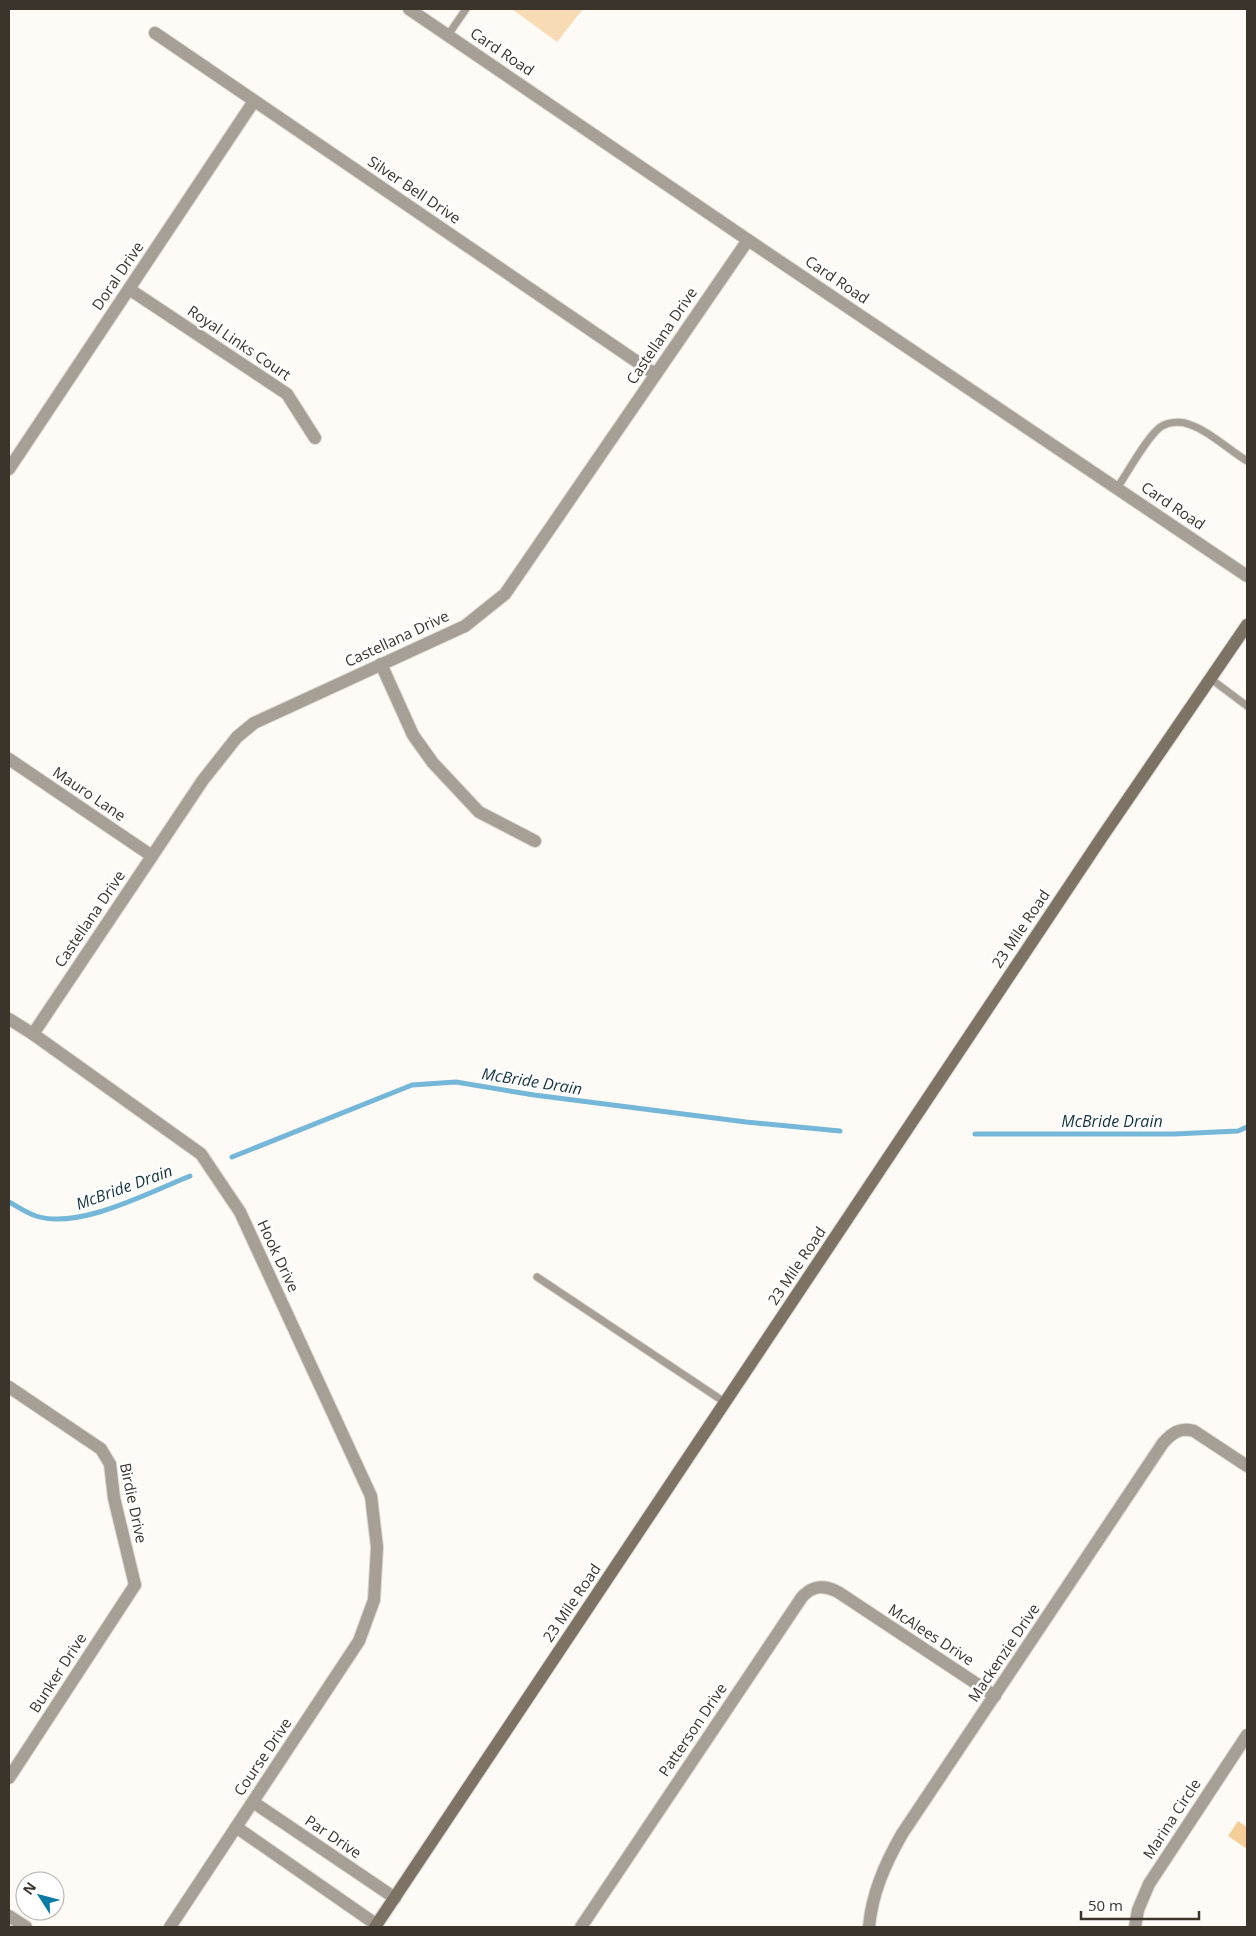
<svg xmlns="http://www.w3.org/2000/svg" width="1256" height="1936" font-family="'Open Sans',sans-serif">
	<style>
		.green { fill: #f7dbb4 }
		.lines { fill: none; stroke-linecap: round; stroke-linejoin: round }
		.stream { stroke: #74b7d8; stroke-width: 5 }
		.building { fill: #f4cd97 }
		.service-casing { stroke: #dbd7d1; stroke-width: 9 }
		.minor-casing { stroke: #dbd7d1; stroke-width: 14 }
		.tertiary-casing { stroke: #dbd7d1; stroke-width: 14 }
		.secondary-casing { stroke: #dbd7d1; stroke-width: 14 }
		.service { stroke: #a69f95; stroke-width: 7 }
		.minor { stroke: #a69f95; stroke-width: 12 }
		.tertiary { stroke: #a69f95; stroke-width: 12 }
		.secondary { stroke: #7d7364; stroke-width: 12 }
		.labels { text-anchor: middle; stroke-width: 5; stroke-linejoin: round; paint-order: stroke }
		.street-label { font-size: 15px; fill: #3a342a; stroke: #fff }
		.water-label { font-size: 16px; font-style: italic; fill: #143442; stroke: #fff }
	</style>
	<rect width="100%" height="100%" fill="#fefbf6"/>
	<polygon class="green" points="512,9 583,9 557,42"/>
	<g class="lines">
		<g class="stream">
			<polyline points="975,1134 1174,1134 1238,1131 1247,1127"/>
			<polyline points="232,1157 412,1085 456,1082 534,1095 746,1122 840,1131"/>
			<path d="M9,1202C18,1207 27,1213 36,1216C79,1230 150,1192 190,1176"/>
		</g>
	</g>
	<polygon class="building" points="1238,1821 1247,1827 1247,1849 1228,1836"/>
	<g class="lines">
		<g class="service-casing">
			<g id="service">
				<polyline points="448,35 466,9"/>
				<path d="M1117,488C1127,474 1149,433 1162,426C1169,422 1181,421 1188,424C1208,430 1229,450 1247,461"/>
				<polyline points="1211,679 1247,706"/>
				<polyline points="537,1277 726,1403"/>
			</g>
		</g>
		<g class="minor-casing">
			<g id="minor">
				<polyline points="155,33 655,374"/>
				<polyline points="129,289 287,394 315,438"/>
				<polyline points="9,469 254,101"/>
				<polyline points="381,664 413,735 433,763 479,812 535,841"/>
				<polyline points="9,759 152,856"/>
				<polyline points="9,1019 33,1034 201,1154 240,1212 371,1496 377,1547 374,1600 359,1641 170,1927"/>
				<polyline points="33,1034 203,780 237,737 254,723 465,626 505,594 748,240"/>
				<polyline points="9,1387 101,1449 110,1464 114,1498 135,1585 9,1778"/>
				<polyline points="253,1802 395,1898"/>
				<polyline points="236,1827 377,1925"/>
				<polyline points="9,1916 26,1927"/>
				<path d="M581,1927L802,1597C813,1585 824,1585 838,1592L995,1696"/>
				<path d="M869,1927C872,1893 885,1864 902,1834L1163,1443C1172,1433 1180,1427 1194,1431L1247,1466"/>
				<polyline points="1135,1927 1138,1910 1149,1884 1247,1735"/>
			</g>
		</g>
		<g class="tertiary-casing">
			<polyline id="tertiary" points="409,9 748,240 1247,576"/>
		</g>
		<g class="secondary-casing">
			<polyline id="secondary" points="375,1927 1102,837 1247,625"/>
		</g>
		<use href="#service" class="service"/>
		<use href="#minor" class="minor"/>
		<use href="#tertiary" class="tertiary"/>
		<use href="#secondary" class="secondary"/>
	</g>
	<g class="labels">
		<g class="street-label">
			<text transform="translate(502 52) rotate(34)" y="5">Card Road</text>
			<text transform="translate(414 190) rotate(34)" y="5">Silver Bell Drive</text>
			<text transform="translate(118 276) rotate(-56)" y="5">Doral Drive</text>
			<text transform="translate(837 280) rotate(34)" y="5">Card Road</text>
			<text transform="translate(662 336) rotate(-56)" y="5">Castellana Drive</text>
			<text transform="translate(239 343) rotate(34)" y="5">Royal Links Court</text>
			<text transform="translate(1173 506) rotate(34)" y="5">Card Road</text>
			<text transform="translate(397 639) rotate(-25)" y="5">Castellana Drive</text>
			<text transform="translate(89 794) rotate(34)" y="5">Mauro Lane</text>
			<text transform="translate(90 919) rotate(-56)" y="5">Castellana Drive</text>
			<text transform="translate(1021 929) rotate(-56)" y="5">23 Mile Road</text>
			<text transform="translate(278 1256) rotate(65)" y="5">Hook Drive</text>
			<text transform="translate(797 1266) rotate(-56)" y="5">23 Mile Road</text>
			<text transform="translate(133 1503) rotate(78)" y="5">Birdie Drive</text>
			<text transform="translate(572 1603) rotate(-56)" y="5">23 Mile Road</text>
			<text transform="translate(931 1635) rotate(33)" y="5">McAlees Drive</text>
			<text transform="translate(1004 1653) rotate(-56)" y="5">Mackenzie Drive</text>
			<text transform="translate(58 1673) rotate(-57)" y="5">Bunker Drive</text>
			<text transform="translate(693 1730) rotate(-56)" y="5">Patterson Drive</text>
			<text transform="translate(263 1757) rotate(-56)" y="5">Course Drive</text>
			<text transform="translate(1172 1819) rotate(-57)" y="5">Marina Circle</text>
			<text transform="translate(333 1837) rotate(34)" y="5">Par Drive</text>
		</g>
		<g class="water-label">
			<text transform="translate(532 1081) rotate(9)" y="6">McBride Drain</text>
			<text x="1112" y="1127">McBride Drain</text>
			<text transform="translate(124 1187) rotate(-20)" y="6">McBride Drain</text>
		</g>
	</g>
	<rect width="1256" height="1936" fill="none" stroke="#3a342a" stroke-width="20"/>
	<g transform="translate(40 1896) rotate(306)"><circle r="24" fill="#ffffff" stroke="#b0aeaa"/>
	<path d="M0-4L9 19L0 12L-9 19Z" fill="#097ba4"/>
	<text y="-8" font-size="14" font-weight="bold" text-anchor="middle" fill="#3a342a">N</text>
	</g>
	<path d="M1081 1911v8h118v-8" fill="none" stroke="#3a342a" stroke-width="2.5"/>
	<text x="1088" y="1911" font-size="15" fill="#3a342a" stroke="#ffffff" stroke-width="4" paint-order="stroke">50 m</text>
</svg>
